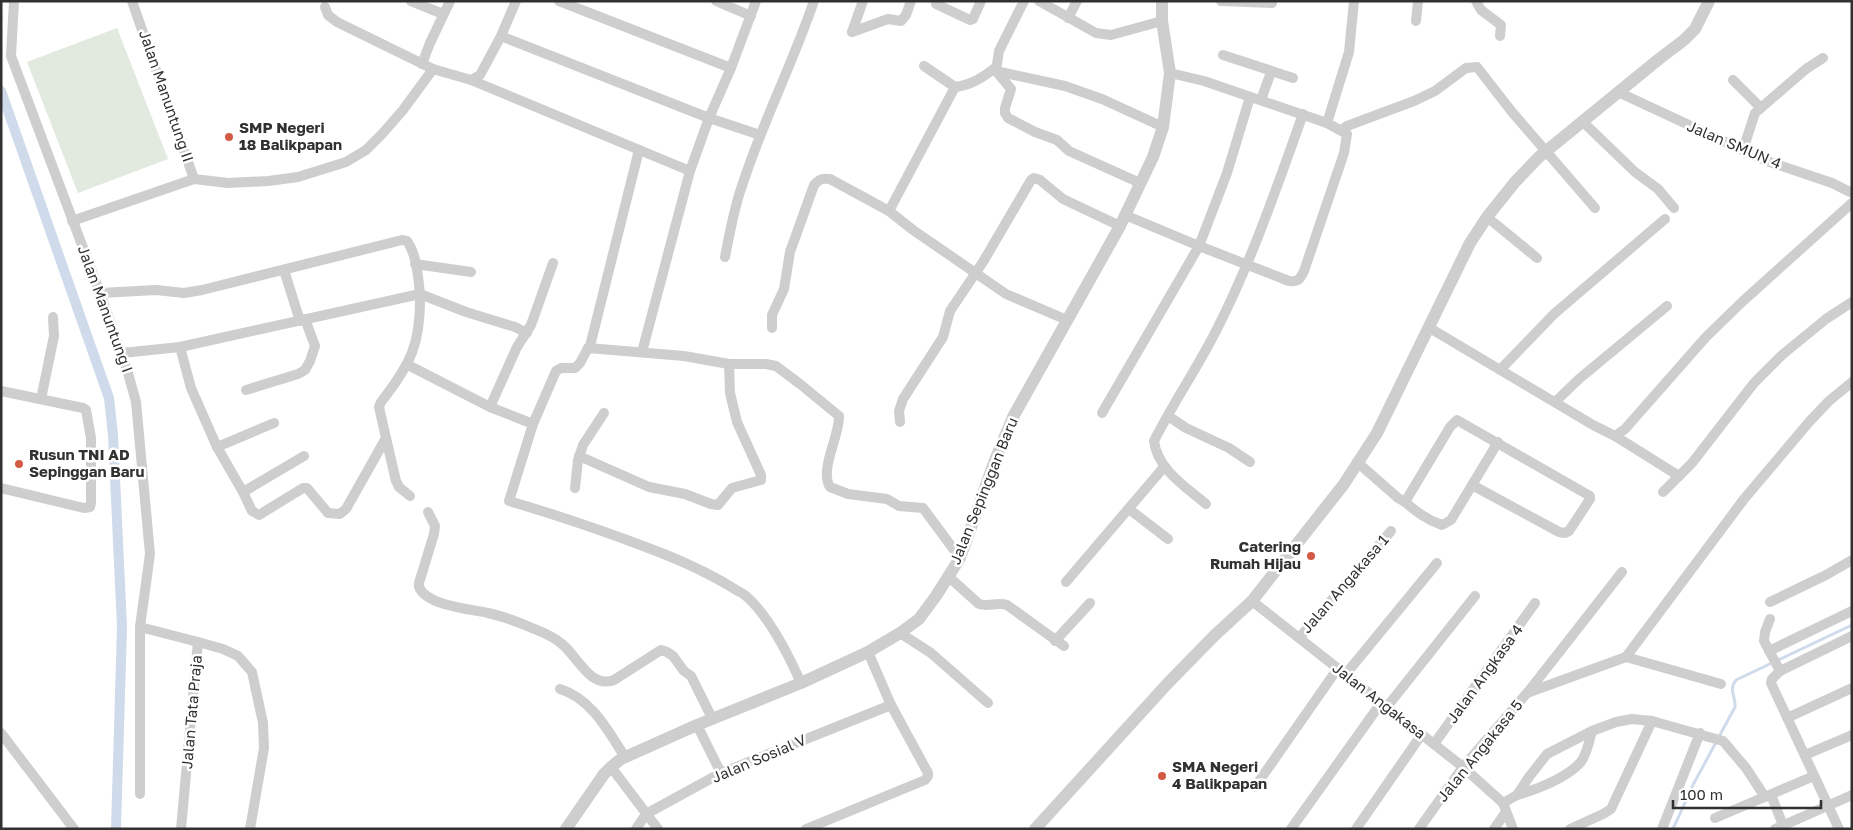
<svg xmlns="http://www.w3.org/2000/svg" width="1853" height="830" font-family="'Golos Text',sans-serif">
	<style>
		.green { fill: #e2e9de }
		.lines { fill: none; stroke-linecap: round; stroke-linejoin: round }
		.stream { stroke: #cfdaea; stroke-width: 3 }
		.canal { stroke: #cfdaea; stroke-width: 10 }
		.minor { stroke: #cecece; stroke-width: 10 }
		.tertiary { stroke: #cecece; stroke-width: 12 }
		.poi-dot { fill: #d55a46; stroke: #fff; stroke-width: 2 }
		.labels { text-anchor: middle; stroke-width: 5; stroke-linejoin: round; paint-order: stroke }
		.street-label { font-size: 15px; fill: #313131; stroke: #fff }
		.poi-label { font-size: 15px; font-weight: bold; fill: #313131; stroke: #fff; text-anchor: start }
	</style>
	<rect width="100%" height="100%" fill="#fff"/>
	<polygon class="green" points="117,28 168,159 78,193 27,62"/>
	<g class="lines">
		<path class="stream" d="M1673,829L1693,785L1735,707C1736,696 1728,690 1736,680L1852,625"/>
		<polyline class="canal" points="1,91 109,398 113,435 122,627 116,829"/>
		<g class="minor">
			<polyline points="14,1 11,56 100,293 128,373 136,402 150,554 140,627 140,794"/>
			<polyline points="132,1 194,179"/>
			<polyline points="411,1 443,14"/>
			<polyline points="559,1 731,68"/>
			<polyline points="716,1 751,16"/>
			<polyline points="1024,1 999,51 996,71 1065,86 1102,99 1163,127"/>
			<polyline points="1039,1 1096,33 1111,35 1162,21"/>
			<polyline points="1221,1 1272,3"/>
			<polyline points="1476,1 1481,10 1501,25 1500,36"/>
			<polyline points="936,4 970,20 973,19 981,1"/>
			<polyline points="325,7 328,15 337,22 433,69 471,80 480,75 501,36 516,1"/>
			<polyline points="1068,18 1077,1"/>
			<polyline points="1416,21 1418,1"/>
			<polyline points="852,32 888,19 901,21 906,15 911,1"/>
			<polyline points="852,32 863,1"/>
			<polyline points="501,36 709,118 731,68 756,1"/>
			<polyline points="1223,55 1293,78"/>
			<polyline points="422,64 430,43 450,1"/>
			<polyline points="996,71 1011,89 1005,108 1005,113 1008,118 1035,132 1057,140 1069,151 1140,183"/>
			<polyline points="471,80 690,171"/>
			<polyline points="1733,80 1761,108"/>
			<path d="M955,87C971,85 982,78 995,68"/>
			<polyline points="1618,92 1764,160 1832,183 1852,193"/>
			<polyline points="1261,100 1271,72"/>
			<polyline points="1582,121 1635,172 1658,189 1674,208"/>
			<polyline points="1327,123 1349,52 1354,1"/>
			<polyline points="1342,130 1347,126 1414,101 1435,91 1466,68 1477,67 1512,112 1595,208"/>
			<polyline points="1743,150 1755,113 1806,69 1823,58"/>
			<polyline points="889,211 955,87 924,66"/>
			<path d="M1125,215L1199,246L1289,281C1299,282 1300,279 1304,271L1344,153L1347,134L1327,123L1204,81L1170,73"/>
			<polyline points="1487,217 1537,258"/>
			<polyline points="72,221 194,179 228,183 268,181 298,177 346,162 366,150 382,134 403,110 433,69"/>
			<path d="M725,257C730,232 734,207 743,183C763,121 793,63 814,1"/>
			<polyline points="415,264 471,272"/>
			<polyline points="284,270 300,321"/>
			<path d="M100,293L156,290L184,293L202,290L402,240L407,241C417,255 418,277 420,294L466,312L515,327L527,333"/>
			<polyline points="1428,327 1593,425 1615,436 1625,429 1706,337 1742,302 1852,203"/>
			<path d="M772,328V315L784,289L790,252L814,185C819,179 823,178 830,179L889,211L913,230L1006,294L1067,320"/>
			<polyline points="180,347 191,388 217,447 243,492 304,456"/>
			<polyline points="588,348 590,346 639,150"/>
			<polyline points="642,352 690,171 709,118 760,135"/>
			<path d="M122,353L180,347L420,294C421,343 411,364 381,402L379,407L386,438L346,509L340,514L328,513L307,488H303L259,515L252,511L243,492"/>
			<polyline points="408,365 490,407 533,424"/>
			<polyline points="1500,370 1554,314 1665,219"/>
			<polyline points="246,390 298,374 305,370 310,361 315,346 305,319"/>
			<polyline points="1,391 83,408 86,410 91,438 91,503 90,507 84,508 1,488"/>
			<polyline points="41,399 54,336 53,317"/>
			<polyline points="1555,402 1579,379 1667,306"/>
			<polyline points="490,407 517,347 531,325 553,263"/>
			<polyline points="1102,413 1199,246 1227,173 1250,97"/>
			<polyline points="1168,416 1186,428 1229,448 1250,462"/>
			<polyline points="900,422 899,411 903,399 943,337 950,311 983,262 1031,180 1034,178 1040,180 1063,199 1120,226"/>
			<polyline points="1615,436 1679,476"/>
			<polyline points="386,438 396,481 399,487 410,496"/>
			<polyline points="217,447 274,423"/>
			<polyline points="579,456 649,487 685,494 711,504 718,505 732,488 761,480 761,475 737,422 730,393 729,364"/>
			<polyline points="1357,462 1398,498 1405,502 1450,427 1457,420 1590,496 1590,499 1569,531 1565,533 1559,532 1472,485"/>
			<polyline points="575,488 578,460 583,445 604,413"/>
			<polyline points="1663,492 1692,463 1754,383 1782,355 1826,319 1852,302"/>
			<path d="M1405,502C1417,512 1427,520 1442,525L1451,520L1498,442"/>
			<path d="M1206,504C1186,487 1157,469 1154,441C1173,403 1198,367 1217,329C1252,260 1277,187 1303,114"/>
			<polyline points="1129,509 1168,539"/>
			<path d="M428,512L435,526L434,534L419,583V587C427,606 470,609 488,613C503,616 518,622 532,628C542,632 553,636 562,644C578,657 590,689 614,680L661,650L667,652L673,656L684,671L691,676L712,718"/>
			<path d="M949,577L979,604C988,607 998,602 1007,605L1064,646"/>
			<polyline points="1066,582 1164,467"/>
			<polyline points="1252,601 1463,767 1503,803 1513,829"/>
			<polyline points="1770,602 1826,575 1852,560"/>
			<polyline points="1770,619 1765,632 1764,641 1780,671"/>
			<polyline points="140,627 198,642 181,829"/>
			<polyline points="900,633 931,653 988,703"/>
			<polyline points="1299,638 1391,531"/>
			<polyline points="1055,641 1090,603"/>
			<polyline points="198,642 223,649 238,656 252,672 263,723 264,748 250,829"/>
			<polyline points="1769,651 1852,611"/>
			<polyline points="1626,657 1744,499 1810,421 1829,401 1852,382"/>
			<polyline points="1345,675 1437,563"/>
			<path d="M801,683C789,656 769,616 746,596C743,593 737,591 733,588C707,572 680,560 651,549C604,531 557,515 509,501L533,424L556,371L561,368H575L580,363L588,348L684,356L729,364H766L776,366L800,384L839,416C840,435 819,470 830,487L848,494L887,499L899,506L923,508L960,558"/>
			<path d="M560,689C592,699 608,731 625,757"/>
			<polyline points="1528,692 1622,572"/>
			<polyline points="1386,708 1475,596"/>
			<polyline points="1787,718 1852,688"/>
			<polyline points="697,725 721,773"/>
			<polyline points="1,733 74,829"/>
			<polyline points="1434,744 1535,603"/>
			<polyline points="1805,755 1852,735"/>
			<polyline points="611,767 658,829"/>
			<polyline points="1255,787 1338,668"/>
			<path d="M1517,795C1536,790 1566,778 1580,763C1587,755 1589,741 1592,731"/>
			<polyline points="1771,795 1783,825"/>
			<polyline points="1503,803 1517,795 1529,777 1547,754 1592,731 1616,722 1632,719 1652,721 1723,741 1746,768 1765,797"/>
			<polyline points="1715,818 1814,776"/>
			<polyline points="636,829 646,814 721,773 891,705"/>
			<polyline points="806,829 925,780 928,776 928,773 891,705 868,652"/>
			<polyline points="1291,829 1381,703"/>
			<polyline points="1356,829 1422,734"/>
			<polyline points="1419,829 1463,767 1527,693 1626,657 1721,684"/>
			<polyline points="1494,829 1506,812"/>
			<polyline points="1570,829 1603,814 1611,809 1652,721"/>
			<polyline points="1662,829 1700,733"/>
			<polyline points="1775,829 1852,795"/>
			<polyline points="1839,829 1771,683 1772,679 1780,671 1852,636"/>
		</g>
		<g class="tertiary">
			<polyline points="566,829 604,774 611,767 621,759 697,725 801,683 868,652 900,633 919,619 936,596 960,558 995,460 1013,417 1120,226 1153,157 1163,127 1170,73 1162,21 1162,1"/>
			<polyline points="1035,829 1168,683 1215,635 1252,601 1344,484 1377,433 1470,243 1487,217 1515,182 1539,157 1659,59 1684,40 1695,29 1709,1"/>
		</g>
	</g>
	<g class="poi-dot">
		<circle cx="229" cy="137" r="5"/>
		<circle cx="19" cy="464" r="5"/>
		<circle cx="1311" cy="556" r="5"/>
		<circle cx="1162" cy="776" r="5"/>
	</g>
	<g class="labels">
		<g class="street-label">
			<text transform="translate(166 96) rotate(71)" y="5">Jalan Manuntung II</text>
			<text transform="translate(1734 145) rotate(23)" y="5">Jalan SMUN 4</text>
			<text transform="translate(105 309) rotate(70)" y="5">Jalan Manuntung I</text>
			<text transform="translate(984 491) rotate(-68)" y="5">Jalan Sepinggan Baru</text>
			<text transform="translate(1345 584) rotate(-49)" y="5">Jalan Angakasa 1</text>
			<text transform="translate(1485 674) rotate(-54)" y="5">Jalan Angkasa 4</text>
			<text transform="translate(1379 701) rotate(38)" y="5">Jalan Angakasa</text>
			<text transform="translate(192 712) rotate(-85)" y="5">Jalan Tata Praja</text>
			<text transform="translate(1480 751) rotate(-51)" y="5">Jalan Angakasa 5</text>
			<text transform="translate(759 759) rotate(-23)" y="5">Jalan Sosial V</text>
		</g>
		<g class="poi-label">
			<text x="239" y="133">SMP Negeri<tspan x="239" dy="17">18 Balikpapan</tspan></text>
			<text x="29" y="460">Rusun TNI AD<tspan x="29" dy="17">Sepinggan Baru</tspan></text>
			<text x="1301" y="552" text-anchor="end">Catering<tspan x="1301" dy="17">Rumah Hijau</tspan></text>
			<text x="1172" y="772">SMA Negeri<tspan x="1172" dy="17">4 Balikpapan</tspan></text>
		</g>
	</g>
	<rect width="1853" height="830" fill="none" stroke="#313131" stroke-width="5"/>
	<path d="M1673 800v8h148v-8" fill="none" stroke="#313131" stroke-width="2.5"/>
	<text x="1680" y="800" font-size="15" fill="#313131" stroke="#ffffff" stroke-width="4" paint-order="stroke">100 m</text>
</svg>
